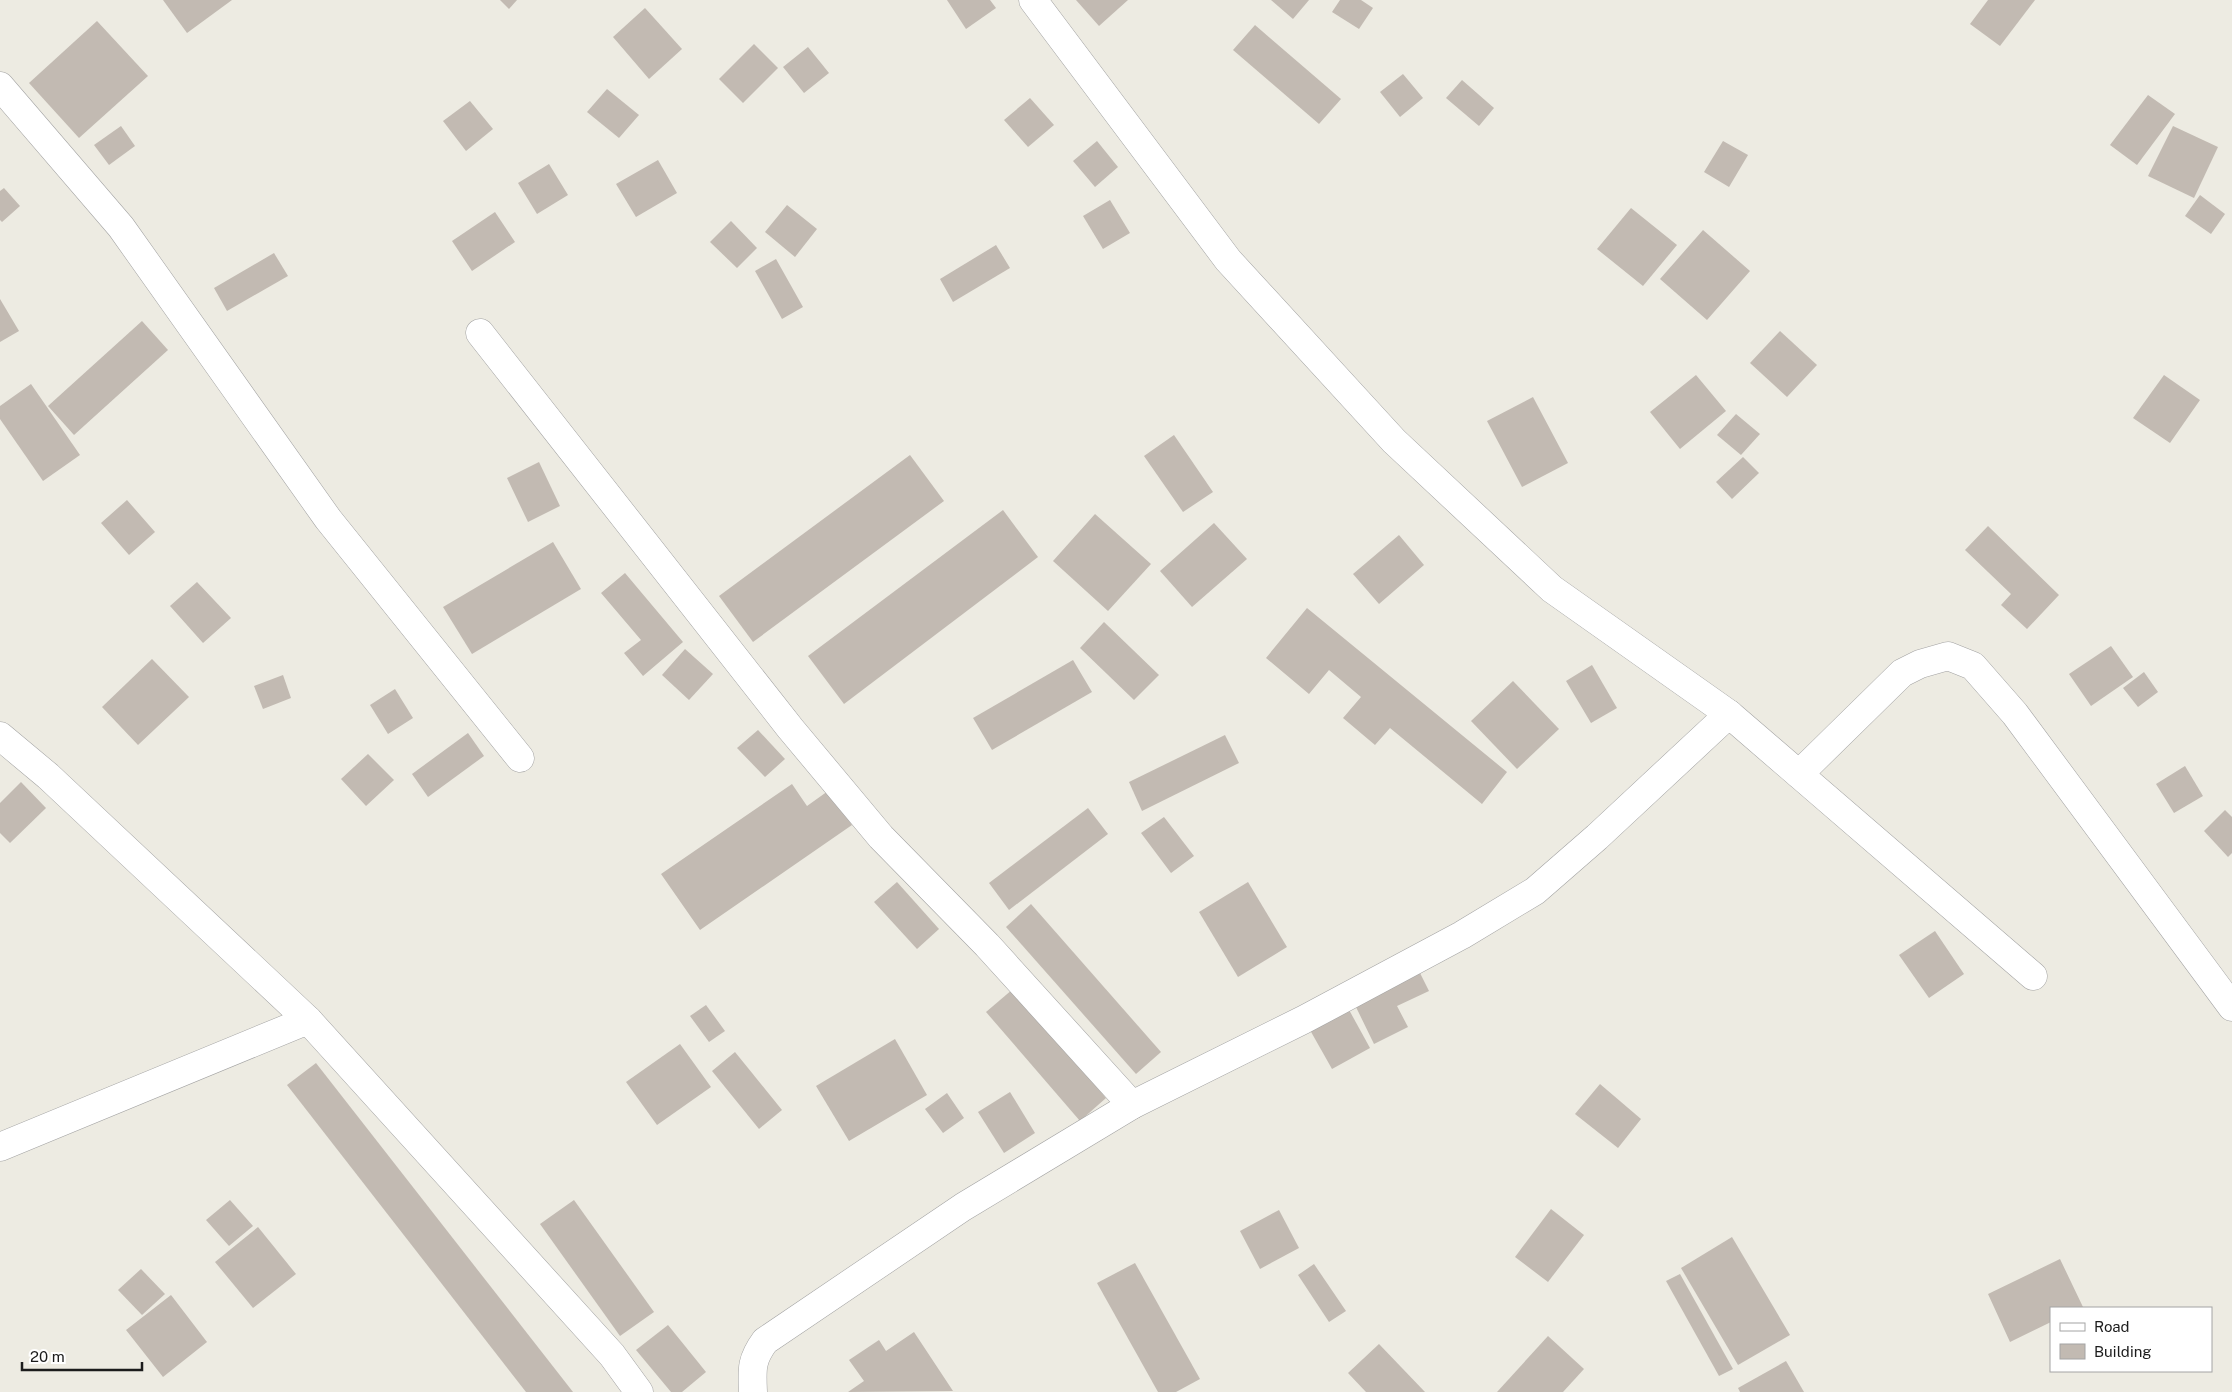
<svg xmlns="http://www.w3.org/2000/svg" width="2232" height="1392" font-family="'Public Sans',sans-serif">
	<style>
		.building { fill: #c2bab2 }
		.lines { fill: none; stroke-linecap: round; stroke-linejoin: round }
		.minor-casing { stroke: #a3a3a3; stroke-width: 29 }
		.minor { stroke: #fff; stroke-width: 28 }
	</style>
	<rect width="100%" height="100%" fill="#edebe2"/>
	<g class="building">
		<polygon points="163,0 232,0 187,33"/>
		<polygon points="500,0 517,0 509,9"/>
		<polygon points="947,0 990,0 996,8 966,29"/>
		<polygon points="1076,0 1128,0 1099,26"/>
		<polygon points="1271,0 1309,0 1293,19"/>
		<polygon points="1340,0 1361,0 1373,8 1359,29 1332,12"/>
		<polygon points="1988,0 2035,0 2000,46 1970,24"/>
		<polygon points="645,8 682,49 649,79 613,37"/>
		<polygon points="97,21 148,76 79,138 29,83"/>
		<polygon points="1255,25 1341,99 1319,124 1233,50"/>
		<polygon points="754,44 778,68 743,103 719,79"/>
		<polygon points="808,47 829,73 804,93 783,67"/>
		<polygon points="1403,74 1423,98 1400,117 1380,92"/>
		<polygon points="1462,80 1494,108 1479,126 1446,98"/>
		<polygon points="607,89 639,115 619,138 587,112"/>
		<polygon points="2148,95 2175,114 2137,165 2110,145"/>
		<polygon points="1030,98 1054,125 1028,147 1004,120"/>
		<polygon points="470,101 493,129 466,151 443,121"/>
		<polygon points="121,126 135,146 109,165 94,145"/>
		<polygon points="2173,126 2218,147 2194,198 2148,176"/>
		<polygon points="1097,141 1118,167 1095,187 1073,161"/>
		<polygon points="1723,141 1748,155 1729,187 1704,172"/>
		<polygon points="658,160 677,193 636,217 616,184"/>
		<polygon points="549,164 568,195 537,214 518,183"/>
		<polygon points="4,188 20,206 2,222 0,220 0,191"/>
		<polygon points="2200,195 2225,214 2211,234 2185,216"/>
		<polygon points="1110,200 1130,233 1103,249 1083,216"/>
		<polygon points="787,205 817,229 795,257 765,232"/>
		<polygon points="1631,208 1677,245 1643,286 1597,249"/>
		<polygon points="495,212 515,242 472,271 452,241"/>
		<polygon points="731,221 757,248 737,268 710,242"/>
		<polygon points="1703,230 1750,271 1707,320 1660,279"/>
		<polygon points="996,245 1010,268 953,302 940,279"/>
		<polygon points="274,253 288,276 227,311 214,288"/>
		<polygon points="776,259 803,307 782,319 755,271"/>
		<polygon points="0,299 19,331 0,342"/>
		<polygon points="142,321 168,350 74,435 48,406"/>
		<polygon points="1780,331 1817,365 1787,397 1750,363"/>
		<polygon points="1696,375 1726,411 1680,449 1650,412"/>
		<polygon points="2164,375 2200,400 2170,443 2133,418"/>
		<polygon points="31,384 80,455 43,481 0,419 0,406"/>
		<polygon points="1533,397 1568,463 1522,487 1487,421"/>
		<polygon points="1736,414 1760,434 1741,455 1717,435"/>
		<polygon points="1174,435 1213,492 1183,512 1144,456"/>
		<polygon points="910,455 944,501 753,642 719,596"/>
		<polygon points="1743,457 1759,473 1732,499 1716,482"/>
		<polygon points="539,462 560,506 528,522 507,478"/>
		<polygon points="127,500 155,532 129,555 101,523"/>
		<polygon points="1003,510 1038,557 844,704 808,656"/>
		<polygon points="1095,514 1151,564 1108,611 1053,561"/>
		<polygon points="1214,523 1247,559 1192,607 1160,571"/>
		<polygon points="1988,526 2059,595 2027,629 2001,605 2011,594 1965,550"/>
		<polygon points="1399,535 1424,565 1379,604 1353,574"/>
		<polygon points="553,542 581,589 472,654 443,607"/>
		<polygon points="625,573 683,642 643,676 624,653 641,640 601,593"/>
		<polygon points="197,582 231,618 203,643 170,606"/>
		<polygon points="1307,608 1507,772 1482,804 1390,728 1375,745 1343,718 1361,697 1329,670 1309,694 1266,658"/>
		<polygon points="1104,622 1159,675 1134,700 1080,648"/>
		<polygon points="2111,646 2133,677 2091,706 2069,674"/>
		<polygon points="685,649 713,674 689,700 662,675"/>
		<polygon points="152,659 189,697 138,745 102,707"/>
		<polygon points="1073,660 1092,692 992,750 973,718"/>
		<polygon points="1592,665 1617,708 1591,723 1566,681"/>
		<polygon points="2144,672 2158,692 2138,707 2123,688"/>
		<polygon points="283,675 291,698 263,709 254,686"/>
		<polygon points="1513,681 1559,729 1517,769 1471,721"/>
		<polygon points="395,689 413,718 388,734 370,705"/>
		<polygon points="758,730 785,759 765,777 737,748"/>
		<polygon points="468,733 484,756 428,797 412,774"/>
		<polygon points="1225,735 1239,763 1142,811 1129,782"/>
		<polygon points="368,754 394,780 366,806 341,779"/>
		<polygon points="2185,766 2203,796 2174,813 2156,784"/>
		<polygon points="21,782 46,808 10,843 0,833 0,803"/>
		<polygon points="792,784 807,806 828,791 852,825 700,930 661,874"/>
		<polygon points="1088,808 1108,834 1009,910 989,883"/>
		<polygon points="2225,810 2232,817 2232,853 2228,857 2204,831"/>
		<polygon points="1164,817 1194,856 1171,873 1141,833"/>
		<polygon points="897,882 939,929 917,949 874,902"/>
		<polygon points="1248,882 1287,947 1238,977 1199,912"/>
		<polygon points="1031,904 1161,1052 1136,1074 1006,927"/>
		<polygon points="1935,931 1964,974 1929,998 1899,955"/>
		<polygon points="1420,973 1429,991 1397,1006 1408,1027 1374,1044 1355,1005"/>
		<polygon points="1013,989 1106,1098 1080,1121 986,1012"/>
		<polygon points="706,1005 725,1031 709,1042 690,1016"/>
		<polygon points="1348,1008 1370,1048 1332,1069 1310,1030"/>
		<polygon points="895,1039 927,1095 849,1141 816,1086"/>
		<polygon points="680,1044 711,1087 657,1125 626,1082"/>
		<polygon points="735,1052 782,1110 759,1129 712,1071"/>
		<polygon points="316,1063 573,1392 526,1392 287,1085"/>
		<polygon points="1600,1084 1641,1119 1618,1148 1575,1114"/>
		<polygon points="1010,1092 1035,1133 1004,1153 978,1112"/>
		<polygon points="947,1093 964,1118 943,1133 925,1109"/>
		<polygon points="230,1200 253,1226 229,1246 206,1220"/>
		<polygon points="574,1200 654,1312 620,1336 540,1224"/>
		<polygon points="1551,1209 1584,1235 1548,1282 1515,1257"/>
		<polygon points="1279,1210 1299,1248 1260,1269 1240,1231"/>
		<polygon points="258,1227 296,1274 253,1308 215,1262"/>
		<polygon points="1732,1237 1790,1335 1738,1365 1681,1268"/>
		<polygon points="2060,1259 2083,1307 2051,1308 2051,1322 2010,1342 1988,1294"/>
		<polygon points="1135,1263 1200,1379 1176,1392 1158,1392 1097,1283"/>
		<polygon points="1314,1264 1346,1311 1329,1322 1298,1275"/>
		<polygon points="141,1269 165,1294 142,1315 118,1290"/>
		<polygon points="1680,1274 1733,1369 1719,1376 1666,1281"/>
		<polygon points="171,1295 207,1342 163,1377 126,1330"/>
		<polygon points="668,1325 706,1372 682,1392 671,1392 636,1350"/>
		<polygon points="914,1332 953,1391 848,1392 864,1381 849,1360 879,1340 886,1351"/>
		<polygon points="1548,1336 1584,1369 1563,1392 1497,1392"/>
		<polygon points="1379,1344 1425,1392 1366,1392 1348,1373"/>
		<polygon points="1786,1361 1804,1392 1740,1392 1738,1388"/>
	</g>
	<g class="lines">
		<g class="minor-casing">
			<g id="minor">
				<polyline points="1033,0 1228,260 1394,441 1552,589 1729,714"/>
				<polyline points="0,86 121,227 328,519 520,758"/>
				<polyline points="480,333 790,728 881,837 987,945 1132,1105"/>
				<polyline points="0,736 48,776 308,1020"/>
				<polyline points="1799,774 1902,673 1920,664 1948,656 1973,666 2015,714 2232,1007"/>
				<polyline points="0,1147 308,1020 612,1355 639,1392"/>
				<path d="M753,1392C752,1369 751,1360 765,1341L963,1207L1132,1105L1303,1020L1462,935L1535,891L1597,837L1729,714L2033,976"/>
			</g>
		</g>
		<use href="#minor" class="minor"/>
	</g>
	<rect x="2050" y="1307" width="162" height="65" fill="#ffffff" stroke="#a4a4a4"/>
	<rect x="2060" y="1323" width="25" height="8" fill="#ffffff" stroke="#a4a4a4"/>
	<text x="2094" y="1332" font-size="15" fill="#1c1c1c">Road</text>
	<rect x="2060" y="1344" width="25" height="15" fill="#c2bab2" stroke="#a4a4a4"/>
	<text x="2094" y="1357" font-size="15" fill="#1c1c1c">Building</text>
	<path d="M22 1362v8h120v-8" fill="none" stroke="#1c1c1c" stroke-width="2.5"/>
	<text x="30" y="1362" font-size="15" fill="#1c1c1c" stroke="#ffffff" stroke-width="4" paint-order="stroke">20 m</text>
</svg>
